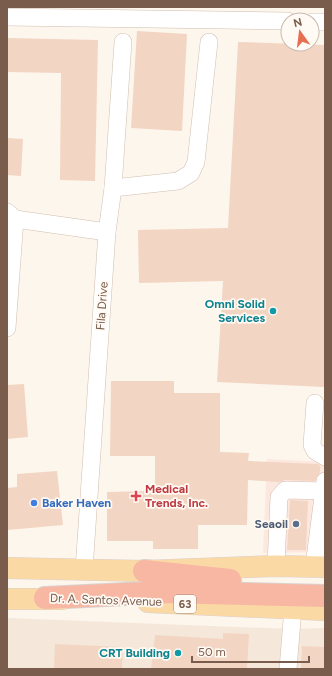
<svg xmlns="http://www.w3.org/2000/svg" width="332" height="676" font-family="Figtree,sans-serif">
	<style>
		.residential { fill: #f5e8da }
		.commercial { fill: #fde8e0 }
		.building { fill: #f3d5c3 }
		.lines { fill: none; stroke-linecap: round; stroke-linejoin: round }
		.minor-casing { stroke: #d1beb0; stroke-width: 18 }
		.major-casing { stroke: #dad1cd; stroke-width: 22 }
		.highway-casing { stroke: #dad1cd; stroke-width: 24 }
		.minor { stroke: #fff; stroke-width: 17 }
		.major { stroke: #fbd9a5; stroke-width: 21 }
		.highway { stroke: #f7b7a3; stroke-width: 22 }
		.culture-dot { fill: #0f9aa8; stroke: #fffaf3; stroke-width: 1.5 }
		.health-dot { fill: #e0444e; stroke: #fffaf3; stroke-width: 1.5 }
		.shop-dot { fill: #3f7fe0; stroke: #fffaf3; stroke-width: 1.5 }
		.service-dot { fill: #5c6f8a; stroke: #fffaf3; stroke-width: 1.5 }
		.labels { text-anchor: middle; stroke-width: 3.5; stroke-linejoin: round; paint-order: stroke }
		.shield { fill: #fffaf3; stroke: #a28b7f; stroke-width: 1 }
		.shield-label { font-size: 11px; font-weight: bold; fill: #7a5c4d }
		.culture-label { font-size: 12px; font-weight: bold; fill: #0d838f; stroke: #fffaf3; text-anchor: end }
		.street-label { font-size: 12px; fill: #7a5c4d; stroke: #fffaf3 }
		.health-label { font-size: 12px; font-weight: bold; fill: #be3a42; stroke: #fffaf3; text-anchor: start }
		.shop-label { font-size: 12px; font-weight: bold; fill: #366cbe; stroke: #fffaf3; text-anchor: start }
		.service-label { font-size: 12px; font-weight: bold; fill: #4e5e75; stroke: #fffaf3; text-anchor: end }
	</style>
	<rect width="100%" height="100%" fill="#fdf6ec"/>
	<polygon class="residential" points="7,618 291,629 325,628 325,669 7,669"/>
	<polygon class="commercial" points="267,459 325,462 325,552 263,553"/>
	<g class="building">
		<polygon points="137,31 187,34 182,131 131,128"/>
		<polygon points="7,38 98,40 95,181 60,180 61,73 7,72"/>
		<polygon points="238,42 325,45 325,387 217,382 223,281 139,283 138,230 228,228"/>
		<polygon points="7,138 23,139 21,176 7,175"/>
		<polygon points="111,381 174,381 174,393 220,393 220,452 249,453 248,461 318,464 320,466 320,472 315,481 285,480 279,482 248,480 247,525 198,525 198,549 153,549 153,541 107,541 107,492 155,491 155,456 110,456"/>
		<polygon points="24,384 28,437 7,439 7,385"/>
		<polygon points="57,471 63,525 8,530 7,488 17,487 17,474"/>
		<polygon points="290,500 308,501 306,550 287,550"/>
		<polygon points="223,633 249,634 247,669 151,669 155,635 223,639"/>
		<polygon points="55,644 123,647 122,669 54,669"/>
		<polygon points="302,646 325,647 325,669 301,669"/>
	</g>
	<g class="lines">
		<g class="minor-casing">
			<g id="minor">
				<polyline points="7,17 288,21"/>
				<polyline points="312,22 325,22"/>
				<polyline points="113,188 178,181 191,173 196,162 209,42"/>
				<polyline points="7,212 15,219 7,328"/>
				<polyline points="15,219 107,232"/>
				<polyline points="315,403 312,445 315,451 325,457"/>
				<polyline points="276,566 279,497 285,490 324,491"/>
				<polyline points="314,566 325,481"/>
				<polyline points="84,570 107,232 113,188 123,42"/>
				<polyline points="288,669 293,608"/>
			</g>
		</g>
		<g class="major-casing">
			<g id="major">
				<polyline points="7,568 144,571 276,566 325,567"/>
				<polyline points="7,599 62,599"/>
				<polyline points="148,602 325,610"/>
			</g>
		</g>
		<g class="highway-casing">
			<g id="highway">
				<polyline points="144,571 230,580"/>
				<polyline points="45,598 167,592 325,596"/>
			</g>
		</g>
		<use href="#minor" class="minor"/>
		<use href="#major" class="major"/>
		<use href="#highway" class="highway"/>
	</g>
	<g class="culture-dot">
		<circle cx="273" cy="311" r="4"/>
		<circle cx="178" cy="653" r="4"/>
	</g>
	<path class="health-dot" d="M134 490h4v4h4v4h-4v4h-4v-4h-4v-4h4z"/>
	<circle class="shop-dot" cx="34" cy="503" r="4"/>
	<circle class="service-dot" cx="296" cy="524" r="4"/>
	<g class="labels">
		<rect class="shield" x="174" y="595" width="22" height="18" rx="3"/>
		<g class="shield-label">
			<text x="185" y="608">63</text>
		</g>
		<g class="culture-label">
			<text x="265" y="308">Omni Solid<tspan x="265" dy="14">Services</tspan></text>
			<text x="170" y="657">CRT Building</text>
		</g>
		<g class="street-label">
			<text transform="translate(102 306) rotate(-86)" y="4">Fila Drive</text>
			<text transform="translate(106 600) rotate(2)" y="4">Dr. A. Santos Avenue</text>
		</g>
		<g class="health-label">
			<text x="145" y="493">Medical<tspan x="145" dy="14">Trends, Inc.</tspan></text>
		</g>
		<g class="shop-label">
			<text x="42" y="507">Baker Haven</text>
		</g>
		<g class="service-label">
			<text x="288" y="528">Seaoil</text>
		</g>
	</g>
	<rect width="332" height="676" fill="none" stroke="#7a5c4d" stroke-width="16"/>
	<g transform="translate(300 32) rotate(346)"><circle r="19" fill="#fffaf3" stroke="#cabbb1"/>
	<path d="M0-3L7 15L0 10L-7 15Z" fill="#e76f51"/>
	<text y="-6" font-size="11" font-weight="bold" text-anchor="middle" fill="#7a5c4d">N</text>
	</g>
	<path d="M192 656v6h117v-6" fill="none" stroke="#7a5c4d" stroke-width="2"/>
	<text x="198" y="656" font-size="12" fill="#7a5c4d" stroke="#fffaf3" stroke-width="3" paint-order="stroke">50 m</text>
</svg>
